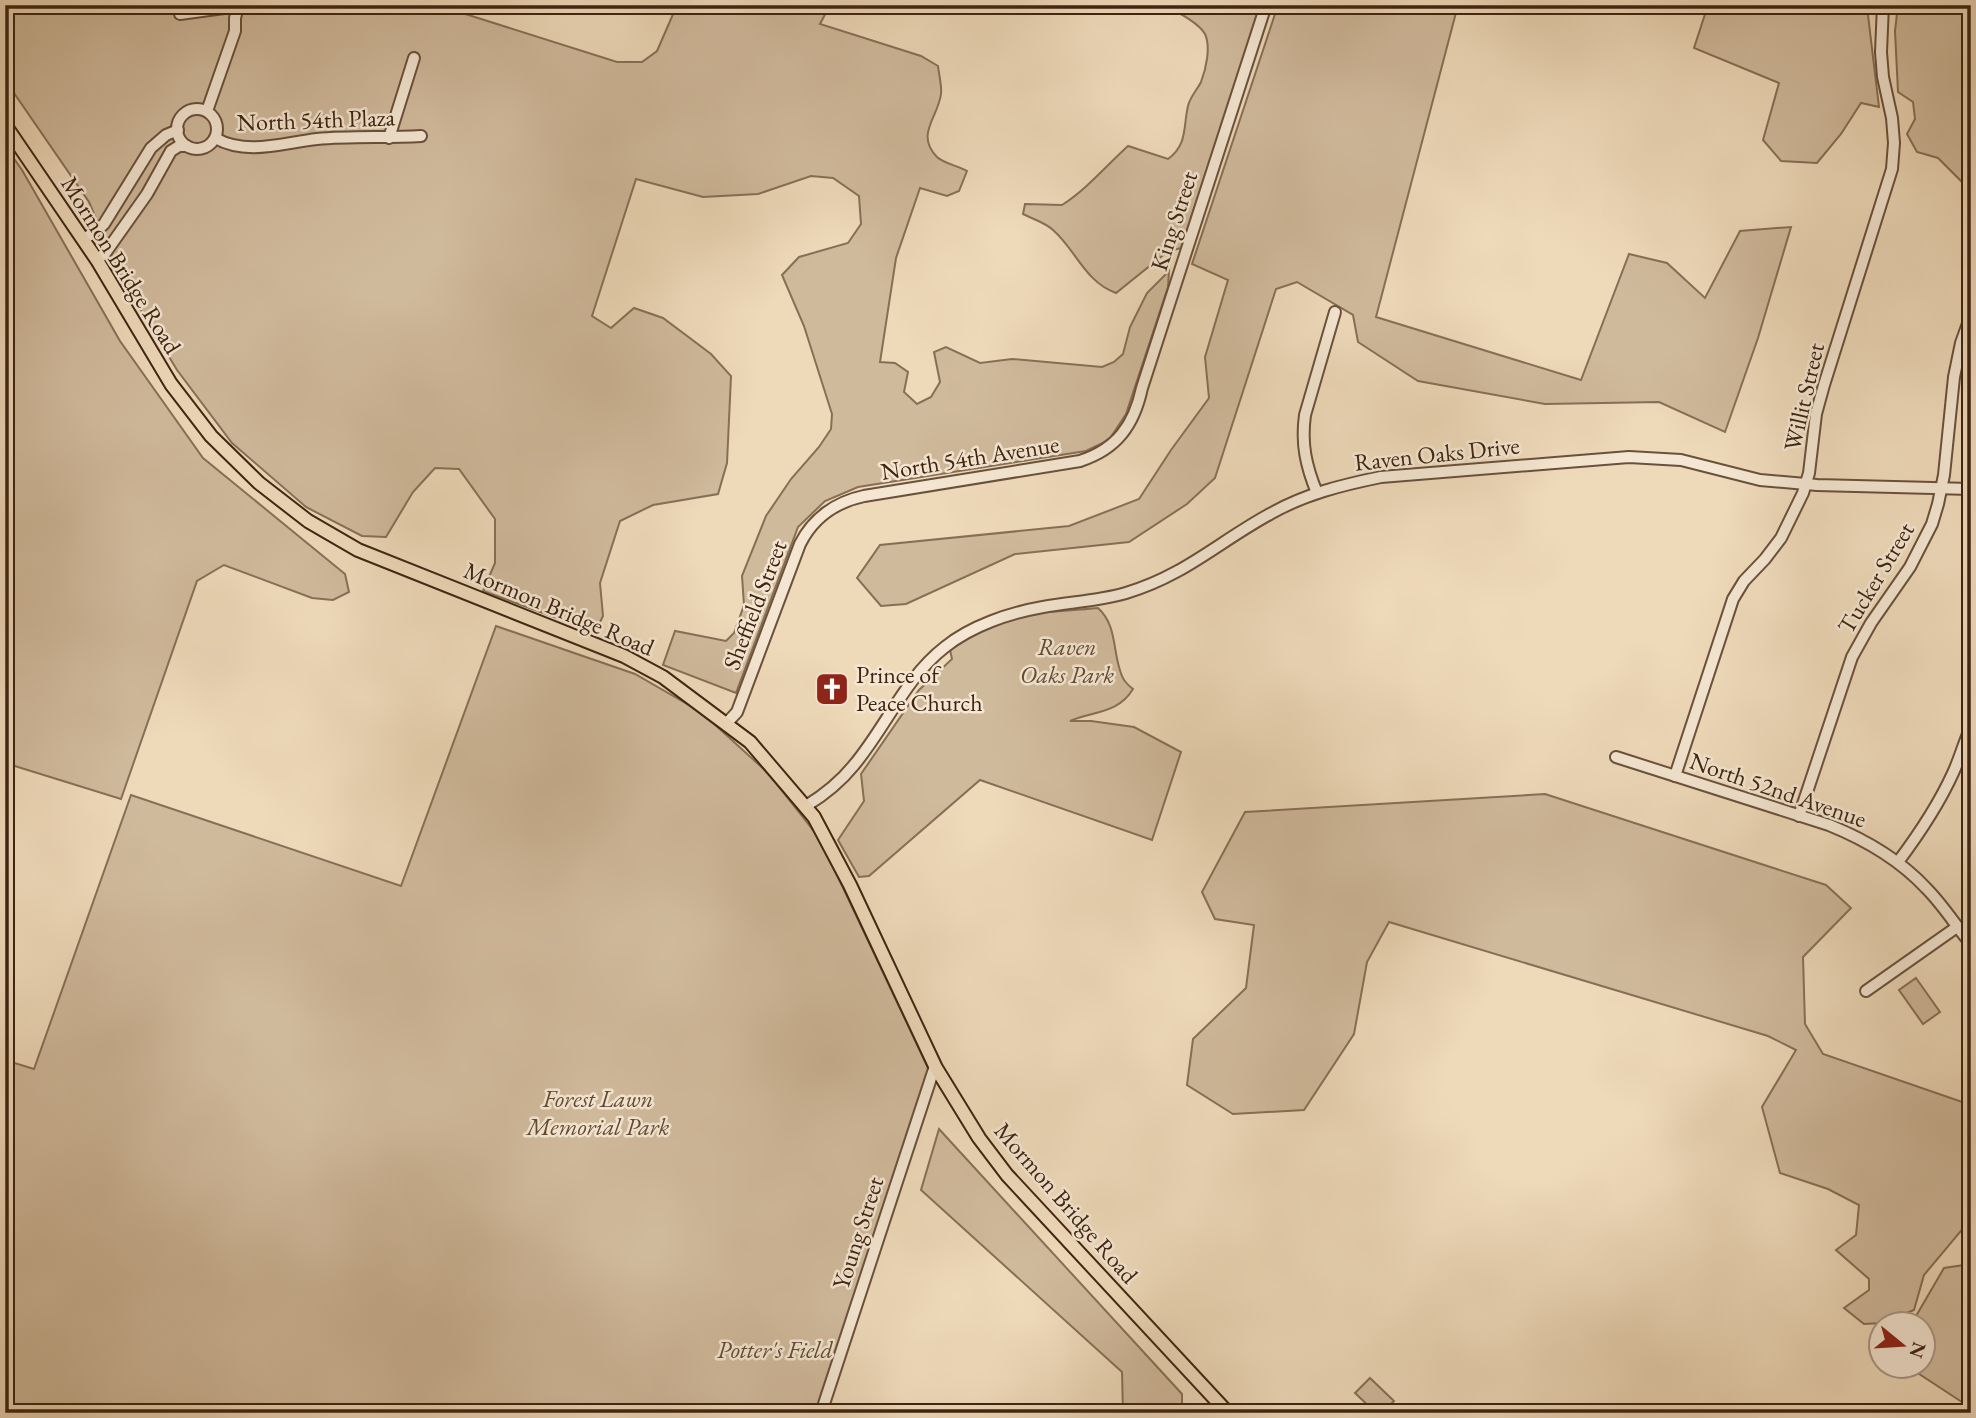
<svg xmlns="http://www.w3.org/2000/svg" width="1976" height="1418" font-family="'EB Garamond',serif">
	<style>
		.green { fill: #d0ba9c; stroke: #876f56; stroke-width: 2 }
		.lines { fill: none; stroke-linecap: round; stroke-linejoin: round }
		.minor-casing { stroke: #6a513b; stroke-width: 14 }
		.major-casing { stroke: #3e2411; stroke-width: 16 }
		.minor { stroke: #f4e6d2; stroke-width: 10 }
		.major { stroke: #eed9b9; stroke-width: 12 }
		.labels { text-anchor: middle; stroke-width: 5; stroke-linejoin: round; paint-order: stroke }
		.street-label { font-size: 24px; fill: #3e2411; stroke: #f4e6d2 }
		.park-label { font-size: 24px; font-style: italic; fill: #624a34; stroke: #f4e6d2 }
		.poi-label { font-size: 24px; fill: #3e2411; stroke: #f4e6d2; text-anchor: start }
	</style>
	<rect width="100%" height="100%" fill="#eed9b9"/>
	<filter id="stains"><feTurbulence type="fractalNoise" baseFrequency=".00286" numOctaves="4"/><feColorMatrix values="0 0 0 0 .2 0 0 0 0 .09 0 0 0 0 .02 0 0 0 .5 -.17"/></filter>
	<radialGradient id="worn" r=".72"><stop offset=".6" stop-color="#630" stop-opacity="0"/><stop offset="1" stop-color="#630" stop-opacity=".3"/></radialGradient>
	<g class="green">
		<path d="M5,5H437L617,62H642L657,51L677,5H830L820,24L921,56L938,66C939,75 942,86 941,94C938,118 915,134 937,157C943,163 958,166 967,171L959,191L947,196L920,188L896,258L880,362L895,363L908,372L904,392L917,404L931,397L940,382L934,352L946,347L980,363L1012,359L1102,367L1114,362L1123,354L1130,327L1147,293L1169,271L1168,287L1126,414L1109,440L1086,451L858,487L825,501L798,527L736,693L663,665L675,631L726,641L734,633L744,605L742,576L766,516L791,479L819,447L831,429L832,414L804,326L782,275L799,257L848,243L861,224L859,196L833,178L811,176L758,194L703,197L636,179L592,316L611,328L634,308L663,318L711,354L731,376L727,463L718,494L653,505L620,521L600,583L603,616L595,632L483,591L495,563V519L459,469L435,468L413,492L386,537L362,536L306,507L232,443L177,370L122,279L89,202L5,80Z"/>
		<path d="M1144,5H1261L1181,248L1167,252L1116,293C1085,282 1076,250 1053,230C1046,223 1033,219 1023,214L1025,204L1062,205C1086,190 1107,165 1128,146L1168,159C1188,144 1183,127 1188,106C1190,97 1197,90 1201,82C1206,69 1211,47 1205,34C1200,25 1180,12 1170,10C1160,8 1152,10 1144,5Z"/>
		<polygon points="1278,5 1458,5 1376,317 1581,380 1629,254 1667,263 1705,298 1740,231 1791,227 1758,338 1725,432 1659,402 1545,404 1418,381 1358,342 1353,315 1297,282 1276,289 1215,478 1187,504 1129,542 1015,554 906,604 881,606 857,578 880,545 1069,526 1139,499 1171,450 1209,398 1205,357 1228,280 1192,264"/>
		<polygon points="1708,5 1870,5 1868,15 1879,107 1861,103 1841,134 1817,163 1781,161 1763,140 1779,83 1694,48"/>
		<polygon points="1898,5 1971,5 1971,191 1938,158 1917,152 1907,134 1915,119 1913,102 1898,92 1895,31"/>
		<polygon points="5,146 22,170 120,341 203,458 345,574 349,592 333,600 312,598 224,565 197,581 121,799 5,763"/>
		<path d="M1098,608C1118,626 1112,653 1122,676C1124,681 1129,686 1133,689C1118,714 1093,711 1070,721H1091L1134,727L1181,752L1152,840L980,780L869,876L859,877L838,840L864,801L861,774L919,690L952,659L950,650C975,633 1007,617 1037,613C1057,611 1078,610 1098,608Z"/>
		<polygon points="496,626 635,674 694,708 712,722 768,773 820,839 929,1070 816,1413 5,1413 5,1060 34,1069 131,795 401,886"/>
		<polygon points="1545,794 1826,885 1851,908 1803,957 1805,1024 1823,1054 1971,1105 1971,1219 1924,1275 1914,1310 1883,1323 1864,1324 1844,1308 1869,1290 1869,1279 1836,1250 1856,1235 1859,1205 1828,1189 1780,1173 1762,1107 1796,1050 1768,1036 1389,922 1367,962 1354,1034 1304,1110 1233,1114 1187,1085 1193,1039 1246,988 1254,925 1215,919 1202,892 1245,812"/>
		<polygon points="1916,978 1940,1012 1923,1024 1899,990"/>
		<polygon points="939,1129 1182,1394 1182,1413 1123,1413 1122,1372 921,1190"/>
		<polygon points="1971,1264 1971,1408 1907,1366 1924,1366 1924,1324 1912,1323 1944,1268"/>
		<polygon points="1370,1378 1394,1401 1382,1413 1376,1413 1355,1393"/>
	</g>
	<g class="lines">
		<g class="minor-casing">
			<g id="minor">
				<polyline points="180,14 246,5"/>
				<circle cx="197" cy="129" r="20"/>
				<polyline points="207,111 235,31 235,18 238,7"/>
				<path d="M215,138C247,156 282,143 317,139C351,136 386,138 421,136"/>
				<polyline points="389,138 414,58"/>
				<polyline points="83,239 94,233 104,224 151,148 166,135 178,130"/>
				<polyline points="97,260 106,252 147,194 171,151 179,146 187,146"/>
				<path d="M1317,493C1306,466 1301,444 1305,415L1335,312"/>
				<path d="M726,724L737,712L800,544C813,518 836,502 864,496L1080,461C1117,449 1134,425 1142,388L1266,5"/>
				<path d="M1616,757L1829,825C1866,840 1899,859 1926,888C1943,905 1956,926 1971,944"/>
				<polyline points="1675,776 1733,599 1744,581 1765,559 1781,538 1803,493 1809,473 1816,414 1824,385 1892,169 1894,143 1892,118 1883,77 1881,52 1883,5"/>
				<path d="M806,806C824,795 841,781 854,765C886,727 905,678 945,647C971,626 1009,613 1043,607C1070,602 1099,601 1126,593C1184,576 1220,541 1270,514C1305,494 1342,485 1381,477L1629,457L1681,460L1760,480L1817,485L1971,489"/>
				<polyline points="1799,816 1852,657 1871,623 1910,567 1932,524 1938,504 1944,475 1954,377 1961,343 1971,315"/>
				<path d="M1898,862C1919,834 1938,806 1953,773C1960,758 1964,742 1971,727"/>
				<polyline points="1866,991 1957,927"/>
				<polyline points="821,1413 935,1066"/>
			</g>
		</g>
		<g class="major-casing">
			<polyline id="major" points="5,125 97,260 171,384 211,436 259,483 308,521 358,550 624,656 663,677 750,742 814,817 850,885 936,1068 979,1138 1007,1175 1228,1413"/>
		</g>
		<use href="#minor" class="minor"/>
		<use href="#major" class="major"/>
	</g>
	<defs>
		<g id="church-square" transform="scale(1.75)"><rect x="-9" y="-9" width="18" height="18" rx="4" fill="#8f2418" stroke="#f4e6d2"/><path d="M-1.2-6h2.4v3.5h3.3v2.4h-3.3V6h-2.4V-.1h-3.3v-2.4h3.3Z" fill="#fff"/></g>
	</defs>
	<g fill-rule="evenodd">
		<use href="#church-square" x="832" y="689"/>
	</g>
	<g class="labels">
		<g class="street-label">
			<text transform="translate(316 120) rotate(-2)" y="8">North 54th Plaza</text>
			<text transform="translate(1174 221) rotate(-72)" y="8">King Street</text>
			<text transform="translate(121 265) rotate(58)" y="8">Mormon Bridge Road</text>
			<text transform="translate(1804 397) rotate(-77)" y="8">Willit Street</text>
			<text transform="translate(1437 454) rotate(-6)" y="8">Raven Oaks Drive</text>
			<text transform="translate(970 458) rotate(-9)" y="8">North 54th Avenue</text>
			<text transform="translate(1876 578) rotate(-59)" y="8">Tucker Street</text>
			<text transform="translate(755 605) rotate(-69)" y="8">Sheffield Street</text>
			<text transform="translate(559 609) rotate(23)" y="8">Mormon Bridge Road</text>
			<text transform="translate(1778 790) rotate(19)" y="8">North 52nd Avenue</text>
			<text transform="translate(1066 1203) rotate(49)" y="8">Mormon Bridge Road</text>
			<text transform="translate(858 1233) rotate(-72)" y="8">Young Street</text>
		</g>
		<g class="park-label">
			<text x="1067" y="655">Raven<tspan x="1067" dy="28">Oaks Park</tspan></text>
			<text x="598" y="1107">Forest Lawn<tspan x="598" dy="28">Memorial Park</tspan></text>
			<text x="775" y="1358">Potter's Field</text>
		</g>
		<g class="poi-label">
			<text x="856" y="683">Prince of<tspan x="856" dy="28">Peace Church</tspan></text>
		</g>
	</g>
	<rect width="1976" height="1418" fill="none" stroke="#eed9b9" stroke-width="28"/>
	<rect x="7" y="7" width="1962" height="1404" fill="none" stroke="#3e2411" stroke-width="3.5"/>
	<rect x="14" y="14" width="1948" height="1390" fill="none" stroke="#3e2411" stroke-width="2"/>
	<g transform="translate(1902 1345) rotate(108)"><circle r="33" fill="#f4e6d2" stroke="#ab9885" stroke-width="2"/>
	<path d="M0-5L12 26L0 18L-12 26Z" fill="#8f2418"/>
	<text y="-10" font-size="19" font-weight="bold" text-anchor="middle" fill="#3e2411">N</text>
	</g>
	<rect width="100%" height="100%" filter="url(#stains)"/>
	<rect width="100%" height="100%" fill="url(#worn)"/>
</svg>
